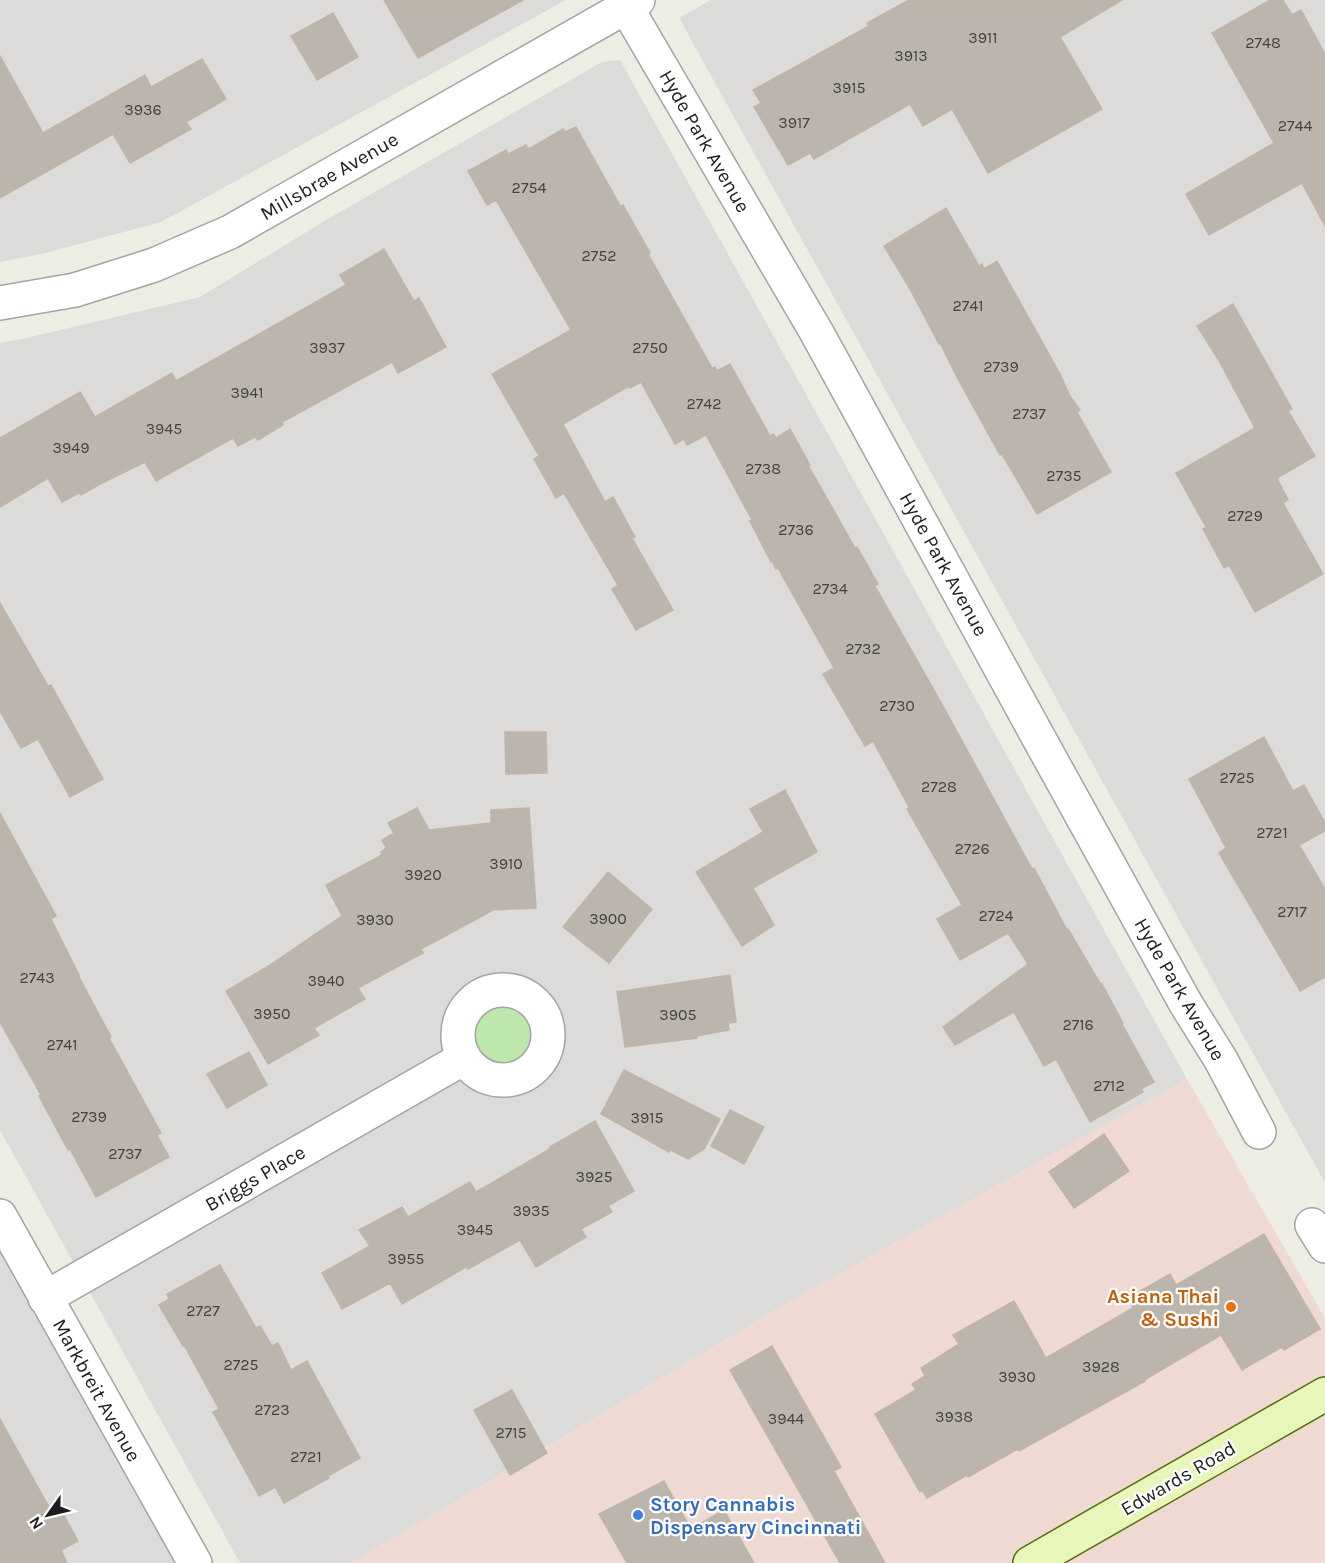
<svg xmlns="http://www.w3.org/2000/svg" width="1325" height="1563" font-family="Karla,sans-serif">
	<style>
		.residential { fill: #dcdbda }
		.commercial { fill: #efd9d3 }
		.grass { fill: #bde7ab }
		.building { fill: #bbb5ad; stroke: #bfb6a7; stroke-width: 1.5 }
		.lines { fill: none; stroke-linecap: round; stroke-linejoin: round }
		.minor-casing { stroke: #a4a4a4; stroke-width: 36 }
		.tertiary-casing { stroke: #a4a4a4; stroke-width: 36 }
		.secondary-casing { stroke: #527009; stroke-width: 36 }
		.minor { stroke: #fff; stroke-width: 33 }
		.tertiary { stroke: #fff; stroke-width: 33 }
		.secondary { stroke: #e8f7b9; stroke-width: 33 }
		.food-dot { fill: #e8710a; stroke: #fff; stroke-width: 2 }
		.shop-dot { fill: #3f7fe0; stroke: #fff; stroke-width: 2 }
		.labels { text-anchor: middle; stroke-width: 4.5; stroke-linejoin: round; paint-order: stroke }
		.number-label { font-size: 16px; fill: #444341 }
		.street-label { font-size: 20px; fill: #1d1d1d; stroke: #fff }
		.food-label { font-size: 20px; font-weight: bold; fill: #c56008; stroke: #fff; text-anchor: end }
		.shop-label { font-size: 20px; font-weight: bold; fill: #366cbe; stroke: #fff; text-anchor: start }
	</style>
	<rect width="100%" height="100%" fill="#eeede4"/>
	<g class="residential">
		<polygon points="0,0 566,0 161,222 46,253 0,262"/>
		<polygon points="711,0 1325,0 1325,1183 679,18"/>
		<polygon points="620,60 1187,1079 779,1308 352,1563 240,1563 0,1130 0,343 22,339 200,297 326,220 602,62"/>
		<polygon points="0,1216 195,1563 0,1563"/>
	</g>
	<polygon class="commercial" points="1187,1079 1325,1318 1325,1563 352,1563 779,1308"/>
	<circle class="grass" cx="503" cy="1037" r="29"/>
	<g class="building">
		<polygon points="384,0 523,0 418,58"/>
		<polygon points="909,0 1122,0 1060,37 1102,109 988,173 952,109 923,126 910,104 814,159 810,153 788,165 754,107 761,103 753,90 869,26 867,23"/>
		<polygon points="1270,0 1283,0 1292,15 1301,10 1325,54 1325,226 1302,183 1209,235 1186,194 1274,143 1212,33"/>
		<polygon points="333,13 358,57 317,80 291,36"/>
		<polygon points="0,56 43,133 145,75 151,87 202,59 226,99 186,122 191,129 130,163 113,134 0,198"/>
		<polygon points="576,127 621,207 623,205 650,253 648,254 712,368 715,367 717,371 730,364 770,436 773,434 776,438 790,429 810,465 808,465 855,548 857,547 878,584 875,586 943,706 1032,869 1034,868 1067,930 1068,929 1101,985 1102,984 1123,1023 1122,1024 1154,1082 1141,1089 1143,1092 1090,1122 1056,1059 1044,1066 1014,1012 955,1045 943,1027 1028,964 1008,933 960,960 937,919 962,905 907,809 909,807 873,741 865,746 823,674 834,668 778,568 776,569 772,561 771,562 750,521 752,520 706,435 687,445 684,439 675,444 641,382 630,388 629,386 563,424 605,502 613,497 635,537 632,538 673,610 636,630 612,589 618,585 564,493 556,498 534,459 539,456 492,374 571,330 496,200 487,205 468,171 506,150 508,154 526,145 529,149 563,129 565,132"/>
		<polygon points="946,208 979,266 982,264 984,269 997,261 1060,374 1070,396 1080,410 1077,412 1111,472 1037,514 1002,454 1000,455 958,379 940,343 939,344 910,289 884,246"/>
		<polygon points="384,249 414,301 419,298 446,347 398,373 392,362 282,422 283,425 258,440 255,437 238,446 233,438 156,481 145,462 100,484 81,495 79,493 62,502 48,478 0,507 0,438 80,392 95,417 172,373 176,381 346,285 340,275"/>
		<polygon points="1233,304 1292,409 1288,411 1315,456 1277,478 1288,500 1283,503 1323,574 1255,612 1229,565 1224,568 1203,529 1206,527 1176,473 1255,428 1218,359 1197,326"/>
		<polygon points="0,603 48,686 51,685 103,779 70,797 38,739 21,748 0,711"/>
		<polygon points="505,732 546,732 547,773 506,774"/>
		<polygon points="1264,737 1293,791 1304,785 1325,823 1325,831 1299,845 1325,889 1325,977 1300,991 1219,853 1226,848 1189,779"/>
		<polygon points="785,790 817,852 753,888 774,925 742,946 696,872 763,832 750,809"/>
		<polygon points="417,808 429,830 491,823 491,810 529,808 536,908 493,910 421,949 423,953 358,988 365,999 314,1028 319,1035 268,1064 226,991 267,967 342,916 326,885 382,855 381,852 386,848 382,840 394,833 388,823"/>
		<polygon points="0,813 56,916 51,919 79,975 78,975 111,1037 109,1038 161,1133 157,1135 169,1157 96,1197 70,1149 68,1150 39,1096 41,1095 0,1022"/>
		<polygon points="608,872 652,909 609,963 563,927"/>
		<polygon points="730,975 736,1022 728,1023 729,1030 697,1036 697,1038 625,1047 617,992"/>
		<polygon points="249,1052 267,1085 227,1108 207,1074"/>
		<polygon points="624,1070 720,1119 704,1149 688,1159 671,1150 669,1152 601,1114"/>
		<polygon points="730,1110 764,1127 744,1164 711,1146"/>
		<polygon points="595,1121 634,1191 608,1206 612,1212 581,1229 586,1237 536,1267 520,1240 468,1269 466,1267 402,1304 390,1283 342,1309 322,1273 370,1246 359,1230 402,1207 408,1217 470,1182 476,1192 550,1149 550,1147"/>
		<polygon points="1104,1134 1129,1171 1074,1208 1049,1172"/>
		<polygon points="1264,1234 1320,1329 1284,1350 1282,1347 1242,1370 1221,1335 1144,1380 1145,1381 1019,1451 1018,1449 968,1477 967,1475 927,1498 922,1490 920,1492 875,1414 916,1390 912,1384 925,1376 921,1368 959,1344 953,1335 1014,1301 1046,1358 1133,1308 1128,1298 1170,1274 1176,1285"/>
		<polygon points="220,1265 256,1328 260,1326 272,1346 278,1343 291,1370 307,1361 360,1458 328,1476 329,1478 284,1503 275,1487 259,1496 213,1412 219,1409 184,1345 183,1346 159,1305 169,1299 167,1294"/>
		<polygon points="772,1346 841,1467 834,1471 885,1563 840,1563 730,1370"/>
		<polygon points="512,1390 547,1453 510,1475 474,1410"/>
		<polygon points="0,1419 49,1507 57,1503 78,1541 61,1550 67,1563 0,1563"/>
		<polygon points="664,1481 691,1529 724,1510 754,1563 627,1563 599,1514"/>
	</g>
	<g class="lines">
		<g class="minor-casing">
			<g id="minor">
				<polyline points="622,0 817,333 1036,733 1186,1004 1221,1060 1259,1132"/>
				<polyline points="0,303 75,290 154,265 230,232 638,0"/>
				<circle cx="503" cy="1035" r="45"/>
				<polyline points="1312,1225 1325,1246"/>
				<polyline points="45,1298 464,1058"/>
			</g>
		</g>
		<g class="tertiary-casing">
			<polyline id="tertiary" points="0,1216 195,1563"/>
		</g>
		<g class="secondary-casing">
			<polyline id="secondary" points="1030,1563 1325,1394"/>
		</g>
		<use href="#minor" class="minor"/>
		<use href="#tertiary" class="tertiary"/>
		<use href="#secondary" class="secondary"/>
	</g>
	<circle class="food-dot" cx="1231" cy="1307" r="6"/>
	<circle class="shop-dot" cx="638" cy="1515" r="6"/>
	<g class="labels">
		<g class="number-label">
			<text x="983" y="43">3911</text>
			<text x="1263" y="48">2748</text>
			<text x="911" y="61">3913</text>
			<text x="849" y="93">3915</text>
			<text x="143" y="115">3936</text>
			<text x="794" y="128">3917</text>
			<text x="1295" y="131">2744</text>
			<text x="529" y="193">2754</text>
			<text x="599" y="261">2752</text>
			<text x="968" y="311">2741</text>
			<text x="327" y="353">3937</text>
			<text x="650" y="353">2750</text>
			<text x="1001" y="372">2739</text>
			<text x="247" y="398">3941</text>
			<text x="704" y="409">2742</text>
			<text x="1029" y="419">2737</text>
			<text x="164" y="434">3945</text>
			<text x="71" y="453">3949</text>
			<text x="763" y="474">2738</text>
			<text x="1064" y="481">2735</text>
			<text x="1245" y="521">2729</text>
			<text x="796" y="535">2736</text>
			<text x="830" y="594">2734</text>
			<text x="863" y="654">2732</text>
			<text x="897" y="711">2730</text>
			<text x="1237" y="783">2725</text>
			<text x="939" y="792">2728</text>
			<text x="1272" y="838">2721</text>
			<text x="972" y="854">2726</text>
			<text x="506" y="869">3910</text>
			<text x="423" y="880">3920</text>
			<text x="1292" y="917">2717</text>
			<text x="996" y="921">2724</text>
			<text x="608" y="924">3900</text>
			<text x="375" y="925">3930</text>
			<text x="37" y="983">2743</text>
			<text x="326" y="986">3940</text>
			<text x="272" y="1019">3950</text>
			<text x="678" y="1020">3905</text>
			<text x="1078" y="1030">2716</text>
			<text x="62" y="1050">2741</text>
			<text x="1109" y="1091">2712</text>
			<text x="89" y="1122">2739</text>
			<text x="647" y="1123">3915</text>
			<text x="125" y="1159">2737</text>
			<text x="594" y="1182">3925</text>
			<text x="531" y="1216">3935</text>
			<text x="475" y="1235">3945</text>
			<text x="406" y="1264">3955</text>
			<text x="203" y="1316">2727</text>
			<text x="241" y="1370">2725</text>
			<text x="1101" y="1372">3928</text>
			<text x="1017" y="1382">3930</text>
			<text x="272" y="1415">2723</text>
			<text x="954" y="1422">3938</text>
			<text x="786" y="1424">3944</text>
			<text x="511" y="1438">2715</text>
			<text x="306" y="1462">2721</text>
		</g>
		<g class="street-label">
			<text transform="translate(705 141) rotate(60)" y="7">Hyde Park Avenue</text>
			<text transform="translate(329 176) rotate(-30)" y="7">Millsbrae Avenue</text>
			<text transform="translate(944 564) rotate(61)" y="7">Hyde Park Avenue</text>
			<text transform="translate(1180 989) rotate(60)" y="7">Hyde Park Avenue</text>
			<text transform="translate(255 1178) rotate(-30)" y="7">Briggs Place</text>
			<text transform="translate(97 1390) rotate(61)" y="7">Markbreit Avenue</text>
			<text transform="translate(1178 1478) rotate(-30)" y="7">Edwards Road</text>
		</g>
		<g class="food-label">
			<text x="1219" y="1303">Asiana Thai<tspan x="1219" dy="23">&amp; Sushi</tspan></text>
		</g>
		<g class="shop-label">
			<text x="650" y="1511">Story Cannabis<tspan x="650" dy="23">Dispensary Cincinnati</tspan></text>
		</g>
	</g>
	<g transform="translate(48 1515) rotate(236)" stroke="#ffffff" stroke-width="4.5" paint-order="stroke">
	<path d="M0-4.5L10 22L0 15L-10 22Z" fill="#1d1d1d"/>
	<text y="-9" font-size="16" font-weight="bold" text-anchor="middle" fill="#1d1d1d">N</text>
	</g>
</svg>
